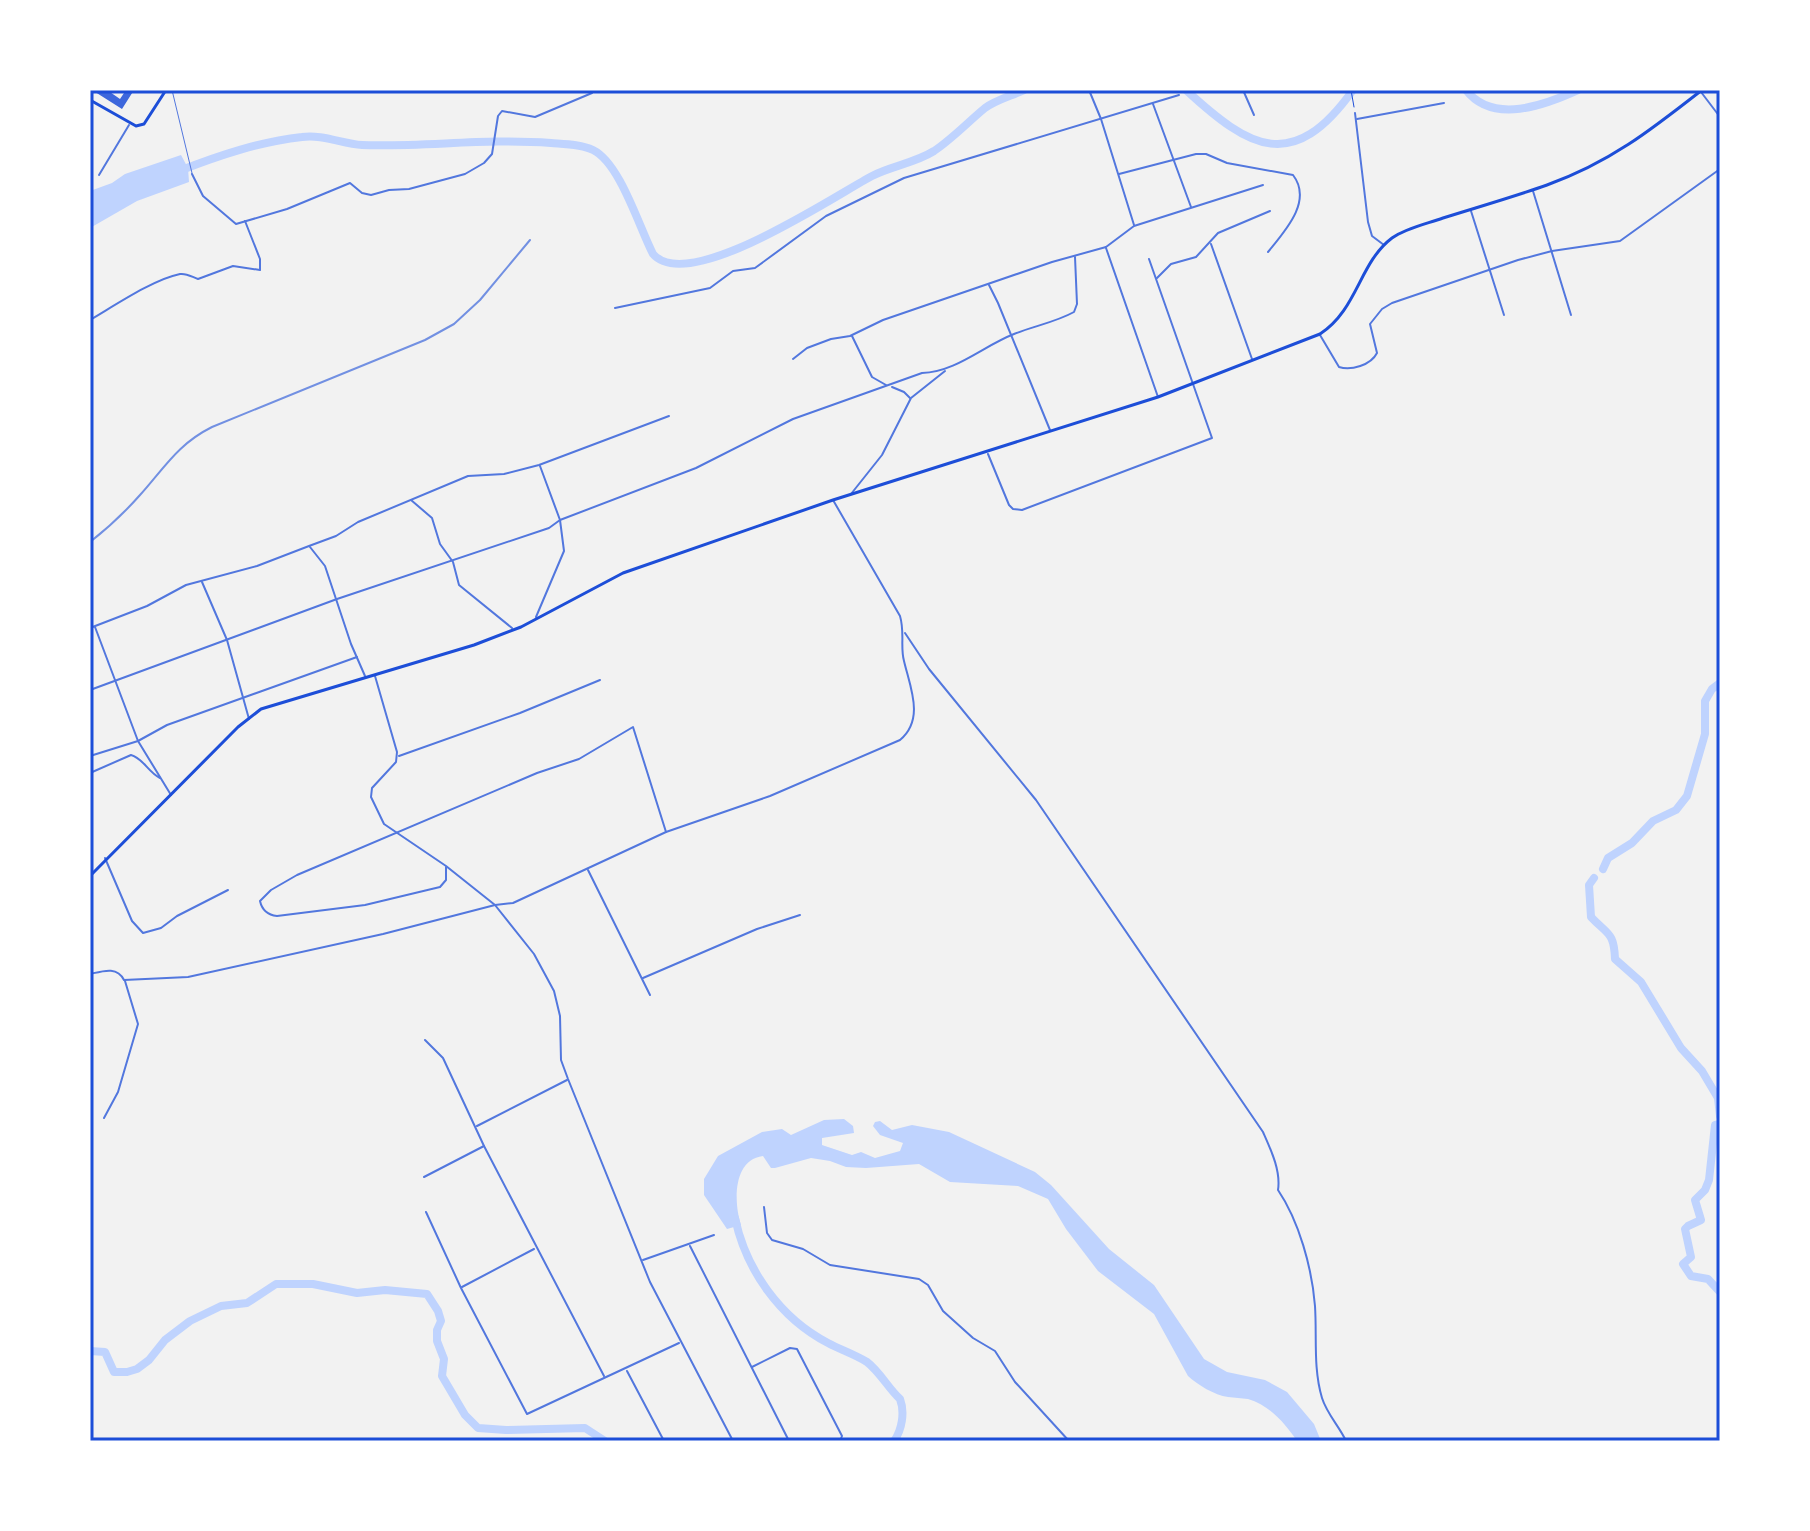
<svg xmlns="http://www.w3.org/2000/svg" width="1810" height="1531" font-family="'DejaVu Sans',sans-serif">
	<style>
		.water { fill: #bfd3fe }
		.lines { fill: none; stroke-linecap: round; stroke-linejoin: round }
		.river { stroke: #bfd3fe; stroke-width: 8 }
		.building { fill: #3d67dc }
		.path { stroke: #1d4ed8; stroke-width: 1 }
		.service { stroke: #5277de; stroke-width: 1 }
		.minor { stroke: #5277de; stroke-width: 2 }
		.secondary { stroke: #1d4ed8; stroke-width: 3 }
		.rail { stroke: #7290e2; stroke-width: 2 }
		.neatline { fill: none; stroke: #1d4ed8; stroke-width: 3 }
	</style>
	<rect width="100%" height="100%" fill="#f2f2f2"/>
	<g class="water">
		<polygon points="181,155 188,168 189,182 137,201 90,228 90,191 112,183 125,174"/>
		<path d="M844,1119L853,1126L854,1133L822,1138V1145L852,1155L861,1152L875,1158L900,1151L903,1143L880,1135L873,1126L875,1122L880,1121L892,1130L912,1125L949,1132L1035,1172L1051,1185L1109,1249L1154,1285L1204,1359L1227,1372L1265,1380L1287,1392L1314,1424L1321,1441H1297C1285,1423 1269,1405 1248,1399C1241,1398 1235,1398 1228,1397C1214,1395 1198,1385 1188,1376L1154,1314L1098,1271L1066,1229L1048,1199L1018,1186L950,1182L919,1164L866,1168L846,1167L830,1161L811,1158L775,1168H771L763,1156C732,1160 734,1204 741,1225L727,1229L704,1195V1179L718,1156L762,1132L782,1129L791,1135L824,1120Z"/>
	</g>
	<g class="lines">
		<g class="river">
			<path d="M1186,90C1250,149 1293,174 1353,90"/>
			<path d="M1466,90C1493,125 1545,105 1578,90"/>
			<path d="M179,171C220,155 259,142 302,137C322,134 343,144 362,145C425,147 488,138 551,143C564,144 581,144 593,150C620,163 639,227 653,254C688,295 834,196 872,176C891,166 915,163 934,151C952,139 968,122 985,108C996,100 1011,96 1024,90"/>
			<polyline points="1603,869 1608,858 1632,843 1653,821 1676,810 1687,796 1705,734 1705,701 1712,689 1720,683"/>
			<path d="M1594,878L1589,885L1591,917C1608,935 1614,932 1615,959L1641,982L1681,1048L1702,1071L1718,1098L1720,1116"/>
			<polyline points="1720,1124 1715,1125 1709,1180 1705,1190 1695,1200 1701,1220 1688,1226 1685,1229 1691,1257 1683,1264 1691,1276 1708,1279 1720,1292"/>
			<path d="M735,1218C746,1270 780,1318 828,1343C841,1350 854,1354 867,1362C880,1372 888,1388 900,1399C905,1412 902,1430 894,1441"/>
			<polyline points="90,1351 105,1352 114,1372 127,1372 137,1369 149,1360 165,1340 190,1321 221,1306 247,1303 276,1284 313,1284 357,1293 385,1290 427,1294 438,1311 441,1321 437,1330 437,1341 444,1359 442,1376 465,1415 478,1428 506,1430 585,1428 605,1441"/>
		</g>
	</g>
	<polygon class="building" points="92,90 107,90 120,99 126,90 134,90 122,109"/>
	<g class="lines">
		<polyline class="path" points="1351,90 1354,107"/>
		<polyline class="service" points="172,90 192,173"/>
		<g class="minor">
			<polyline points="1089,90 1101,119 1134,225"/>
			<polyline points="1243,90 1254,115"/>
			<polyline points="1701,92 1720,117"/>
			<polyline points="1153,104 1191,207"/>
			<polyline points="1355,113 1368,222 1372,236 1384,245"/>
			<polyline points="1357,119 1444,103"/>
			<polyline points="192,174 203,196 236,224 287,209 350,183 362,193 371,195 389,190 409,189 465,174 484,163 492,154 498,116 502,111 535,117 592,93 590,90"/>
			<path d="M1119,174L1196,154H1206L1227,163L1293,175C1313,201 1285,231 1268,252"/>
			<polyline points="99,175 129,125"/>
			<polyline points="1533,191 1571,315"/>
			<polyline points="1471,211 1504,315"/>
			<polyline points="1211,244 1252,359"/>
			<polyline points="1106,248 1158,397"/>
			<polyline points="1157,278 1171,264 1196,257 1218,233 1270,211"/>
			<polyline points="989,285 998,303 1050,430"/>
			<polyline points="615,308 710,288 733,271 755,268 826,216 904,178 1179,95"/>
			<path d="M90,320C114,306 154,279 180,274C187,273 192,277 198,279L233,266L260,270V259L245,221"/>
			<path d="M1320,335L1339,367C1351,371 1371,365 1377,353L1370,324L1382,309L1392,303L1518,260L1552,251L1620,241L1720,169"/>
			<polyline points="852,336 872,377 886,385"/>
			<polyline points="793,359 807,348 831,339 850,336 883,320 1052,262 1106,247 1134,226 1263,185"/>
			<polyline points="892,387 904,392 910,398"/>
			<polyline points="988,454 1009,505 1013,509 1022,510 1212,438 1149,259"/>
			<polyline points="851,494 882,455 911,398 945,371"/>
			<polyline points="411,500 432,518 440,544 453,562 459,585 512,628"/>
			<polyline points="310,547 325,566 351,644 365,676"/>
			<polyline points="202,582 227,640 249,719"/>
			<polyline points="536,617 564,551 560,520 540,466"/>
			<polyline points="95,627 138,741 171,795"/>
			<polyline points="90,628 147,606 186,585 257,566 309,546 336,536 358,522 468,476 504,474 539,465 669,416"/>
			<path d="M905,633L929,669L1036,800L1263,1132C1271,1150 1281,1171 1278,1190C1299,1221 1312,1268 1315,1306C1317,1336 1313,1368 1322,1398C1327,1414 1339,1426 1346,1441"/>
			<polyline points="375,676 397,752 396,762 372,788 371,797 384,824 446,866 495,905 534,954 554,991 560,1016 561,1060 568,1079 650,1282 733,1441"/>
			<path d="M90,690L337,599L549,528L560,520L696,468L793,419L922,373C956,372 983,346 1014,334C1034,326 1056,322 1074,312L1077,304L1075,257"/>
			<polyline points="90,756 138,741 167,725 357,657"/>
			<polyline points="399,756 520,713 600,680"/>
			<path d="M90,773L131,755C143,758 148,772 160,778"/>
			<polyline points="105,858 132,921 143,933 161,928 177,916 228,890"/>
			<path d="M446,867V880L440,887L365,905L277,916C268,915 262,910 260,901L271,890L297,875L537,773L579,759L633,727L666,832"/>
			<polyline points="588,870 650,995"/>
			<path d="M90,974C103,971 117,966 124,980L188,977L383,934L495,905L513,903L666,832L770,796L900,740C925,719 910,687 904,661C900,647 905,633 900,616L833,500"/>
			<polyline points="643,978 757,929 800,915"/>
			<polyline points="425,1040 443,1058 484,1146 604,1376"/>
			<polyline points="104,1118 118,1092 138,1024 125,981"/>
			<polyline points="477,1126 567,1080"/>
			<polyline points="424,1177 484,1146"/>
			<polyline points="764,1207 767,1233 772,1240 803,1249 830,1265 919,1279 928,1285 943,1311 973,1338 995,1351 1015,1382 1069,1441"/>
			<polyline points="426,1212 461,1288 527,1414 679,1343"/>
			<polyline points="690,1246 789,1441"/>
			<polyline points="643,1260 714,1235"/>
			<polyline points="462,1287 534,1249"/>
			<polyline points="752,1367 790,1348 797,1349 842,1436 840,1441"/>
			<polyline points="627,1371 664,1441"/>
		</g>
		<g class="secondary">
			<polyline points="90,100 136,126 144,124 166,90"/>
			<path d="M90,876L238,727L261,709L474,645L521,627L623,573L833,500L1158,397L1320,334C1358,309 1359,263 1392,238C1406,228 1426,224 1443,218C1478,207 1513,197 1547,185C1609,163 1651,130 1702,90"/>
		</g>
		<path class="rail" d="M90,542C108,528 125,512 140,495C165,467 178,444 212,427L425,340L454,324L480,300L530,240"/>
	</g>
	<rect width="1810" height="1531" fill="none" stroke="#ffffff" stroke-width="184"/>
	<rect x="92" y="92" width="1626" height="1347" class="neatline"/>
</svg>
